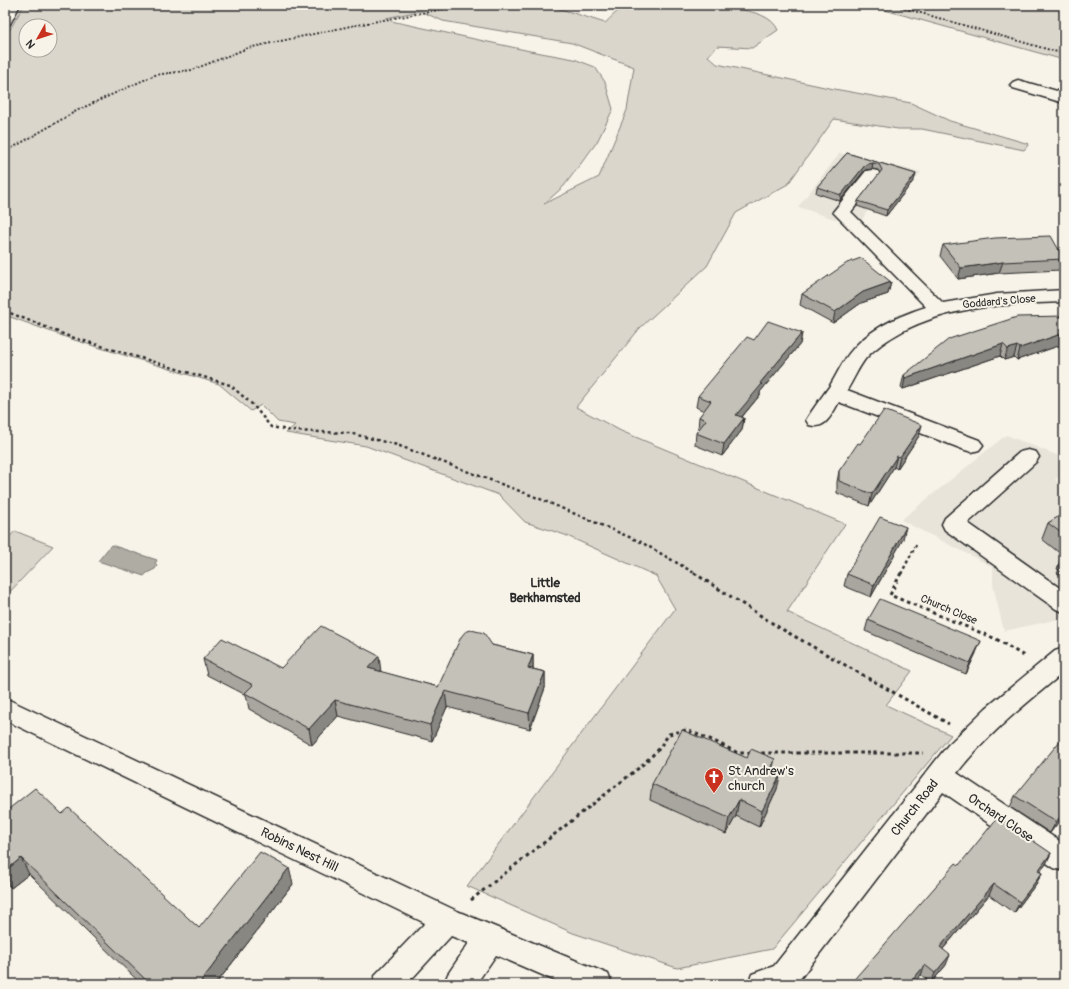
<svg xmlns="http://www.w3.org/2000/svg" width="1069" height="989" font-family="Pangolin,sans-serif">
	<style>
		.built { fill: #e8e4da }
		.green { fill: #dad6cc; stroke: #82807c; fill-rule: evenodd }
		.water { fill: #afaca4; stroke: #7a7874 }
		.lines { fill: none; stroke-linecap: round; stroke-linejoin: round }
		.minor-casing { stroke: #2b2b2b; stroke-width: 3 }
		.path-far2 { stroke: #2b2b2b; stroke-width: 2; stroke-dasharray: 2 2; stroke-linecap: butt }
		.path-far1 { stroke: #2b2b2b; stroke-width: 2.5; stroke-dasharray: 3 3; stroke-linecap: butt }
		.path { stroke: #2b2b2b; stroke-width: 3; stroke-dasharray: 3.5 3.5; stroke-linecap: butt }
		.minor { fill: #f7f3e8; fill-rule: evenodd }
		.wall { fill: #a9a69f; stroke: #2b2b2b }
		.shaded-wall { fill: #898782; stroke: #2b2b2b }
		.building { fill: #c4c1b9; stroke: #2b2b2b }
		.labels { text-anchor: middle; stroke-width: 4; stroke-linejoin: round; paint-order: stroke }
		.street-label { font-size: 11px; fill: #2b2b2b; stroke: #f7f3e8 }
		.quarter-label { font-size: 13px; font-weight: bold; fill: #2b2b2b; stroke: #f7f3e8 }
		.near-poi-label { font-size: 13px; fill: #2b2b2b; stroke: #f7f3e8; text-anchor: start }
		.near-street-label { font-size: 13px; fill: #2b2b2b; stroke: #f7f3e8 }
	</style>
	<rect width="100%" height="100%" fill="#f7f3e8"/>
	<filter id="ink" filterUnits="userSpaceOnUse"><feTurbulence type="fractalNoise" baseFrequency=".025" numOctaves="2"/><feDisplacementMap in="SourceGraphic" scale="8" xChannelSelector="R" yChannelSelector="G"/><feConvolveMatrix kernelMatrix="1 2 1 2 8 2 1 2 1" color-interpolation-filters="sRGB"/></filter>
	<g filter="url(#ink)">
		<g class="built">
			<polygon points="840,153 921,172 886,216 868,210 861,221 932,296 850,224 798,207"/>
			<polygon points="1006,435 1064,458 1064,471 1055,480 1064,486 1064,618 1004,631 993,585 993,567 901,520"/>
		</g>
		<g class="green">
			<path d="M24,5H548L605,23C610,19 616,11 622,9C641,3 661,7 680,8C704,8 767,3 778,30L752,48L717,46L708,56L717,64L829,88L911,103L950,121L1029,144L1024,150L922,129H898L834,119L788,184L736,213L707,266L640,328L576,407L621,431L845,524L787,612L912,671L886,705L951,735L772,949L677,968L573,933L467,886L675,609L656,576L565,535L525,522L499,495L366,446L286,433L295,425L278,422L261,405L251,411L219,384L71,339L5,315V38ZM420,11L443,21L572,43L634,67L627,110L599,177L544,204L564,186L597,142L613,109L605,82L595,67L574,59L530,51L391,21L386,18ZM26,26H50V50H26Z"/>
			<polygon points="867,5 1064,5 1064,60"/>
			<polygon points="15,531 53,546 5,597 5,542"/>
		</g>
		<polygon class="water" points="111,545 157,560 155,564 157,566 155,569 147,573 144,576 98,561"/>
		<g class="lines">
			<g class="minor-casing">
				<g id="minor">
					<polygon points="6,5 20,5 10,24 5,25"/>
					<polygon points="1018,80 1064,93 1064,103 1013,88 1010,85 1013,82"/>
					<path d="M872,170L878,171L880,175L851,212L943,303L997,294L1064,290V302C1009,304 953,305 903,331C890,338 876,347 866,358C858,368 854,379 847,390L979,440L983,445L979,450L972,452L965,450L839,402C831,415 826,430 809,425L806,420C813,409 821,398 829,387C837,375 842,361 852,350C870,329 900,315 926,307L833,212L866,171Z"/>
					<polygon points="1028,450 1036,452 1039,457 1036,462 968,523 1064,591 1064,612 1056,609 945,530 942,524 945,518 1020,452"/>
					<path d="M1064,648V672C1027,703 987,734 957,773L1064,844V871L1054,868L943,792L796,984H748L752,974L774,966L948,745L986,708L1055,651Z"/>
					<polygon points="5,698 457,911 608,974 612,984 563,984 496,955 476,984 444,984 448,974 469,943 451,936 407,984 372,984 376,974 425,923 5,720"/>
				</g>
			</g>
			<g class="path-far2">
				<polyline points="893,5 1064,54"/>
				<polyline points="5,152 78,110 155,75 192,70 248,48 351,26 465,5"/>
			</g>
			<g class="path-far1">
				<polyline points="5,311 68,336 230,385 253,405 271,427 293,431 349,433 397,445 533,496 641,542 696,574"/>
				<polyline points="901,574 916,545"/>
			</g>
			<g class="path">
				<polyline points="694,573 780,628 949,724"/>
				<polyline points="901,573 890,595 996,639 1024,656"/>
				<polyline points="471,900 640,767 658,750 669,734 686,730 712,740 738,753 923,753"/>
			</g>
			<use href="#minor" class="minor"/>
		</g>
		<g class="wall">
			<polygon points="847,153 916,174 914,180 886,216 857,206 858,201 880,173 878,170 872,169 865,170 840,201 816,193 817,187"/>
			<polygon points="943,245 1064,258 1064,260 1061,270 999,273 958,279 940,256"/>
			<polygon points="891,282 888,294 861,303 833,323 800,305 802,294"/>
			<polygon points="1064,316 1064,344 1017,360 1014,357 1004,360 1000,356 903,389 901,387 904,375"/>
			<polygon points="802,333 800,344 760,392 760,395 742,417 744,418 742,430 722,456 695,445 696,433 699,429 698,429 699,417 704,411 696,407 698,396 754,340"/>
			<polygon points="919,436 897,469 894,467 869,506 837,493 837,482 839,471 860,444"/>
			<polygon points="1064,513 1064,578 1057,573 1059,570 1057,569 1062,555 1042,539 1048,523"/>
			<polygon points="903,539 871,597 844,586 847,574"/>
			<polygon points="868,620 976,653 966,674 865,631"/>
			<polygon points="492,645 533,655 533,669 545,672 545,688 530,729 447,707 432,741 338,716 312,745 249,709 246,695 207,675 203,659 281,668 381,672 438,687"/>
			<polygon points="772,769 777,789 759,827 736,816 726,834 650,800 652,784"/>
			<polygon points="1015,796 1064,815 1050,833 1010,807"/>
			<polygon points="5,812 62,814 199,928 293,884 216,984 141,984 29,874 11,888 5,882"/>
			<polygon points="1051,853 1046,864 1040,872 1042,873 1036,884 1014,913 989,895 943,949 946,965 931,983 921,975 959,865"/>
		</g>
		<g class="shaded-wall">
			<polygon points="873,163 872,169 865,170 840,201 841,195 866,164"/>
			<polygon points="916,174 914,180 886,216 887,210"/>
			<polygon points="1003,262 999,273 958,279 961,268"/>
			<polygon points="891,282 888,294 861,303 833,323 835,312 863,292"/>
			<polygon points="802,333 800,344 760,392 760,395 734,426 736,415 760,383"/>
			<polygon points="1064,333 1064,344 1017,360 1020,348"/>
			<polygon points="1003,344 1000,356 903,389 905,378"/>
			<polygon points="1017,346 1014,357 1004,360 1008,349"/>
			<polygon points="744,418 742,430 722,456 724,444"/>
			<polygon points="922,425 919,436 897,469 900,457"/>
			<polygon points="897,456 894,467 869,506 872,494"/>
			<polygon points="906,527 903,539 871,597 874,585"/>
			<polygon points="981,641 976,653 966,674 970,663"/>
			<polygon points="533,655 533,671 528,668"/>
			<polygon points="379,656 381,672 368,668"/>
			<polygon points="545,672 545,688 530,729 529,713"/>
			<polygon points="445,691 447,707 432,741 430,725"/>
			<polygon points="335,700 338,716 312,745 309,729"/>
			<polygon points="775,759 771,775 770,768"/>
			<polygon points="781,773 777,789 759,827 762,811"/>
			<polygon points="739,800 736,816 726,834 729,818"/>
			<polygon points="1064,812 1064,815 1050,833 1056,822"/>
			<polygon points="1051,853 1046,864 1032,881 1038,871"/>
			<polygon points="21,858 29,874 11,888 5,876 5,871"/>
			<polygon points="289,868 293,884 216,984 202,984 201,981"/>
			<polygon points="1042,873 1036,884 1014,913 1020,902"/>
			<polygon points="994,884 989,895 936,957 940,947"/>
			<polygon points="950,955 946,965 931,983 935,973"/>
			<polygon points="925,965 921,975 913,984 909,984"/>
		</g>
		<g class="building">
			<polygon points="847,153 916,174 887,210 858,201 882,170 879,164 873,163 866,164 841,195 817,187"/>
			<polygon points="1051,236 1064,259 1003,262 961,268 943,245 995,238"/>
			<polygon points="861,258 891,282 863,292 835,312 802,294 847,263"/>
			<polygon points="1064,316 1064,333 1020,348 1017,346 1008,349 1003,344 905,378 904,375 949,339 1017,317"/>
			<polygon points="768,321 802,333 760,383 762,384 736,415 744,418 724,444 696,433 706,420 699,417 711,401 698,396 747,337 754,340"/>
			<polygon points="884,410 922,425 900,457 897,456 872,494 839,481 839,471 858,443 860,444"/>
			<polygon points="1064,513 1064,535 1048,523"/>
			<polygon points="880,517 906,527 874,585 847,574"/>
			<polygon points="880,599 981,641 970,663 868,620"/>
			<polygon points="321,626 379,656 368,668 438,687 461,637 465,632 471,630 484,633 492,645 533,655 528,668 545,672 529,713 445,691 430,725 335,700 309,729 245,693 253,685 203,659 222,638 281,668"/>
			<polygon points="682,730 747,758 751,749 775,759 770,768 781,773 762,811 739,800 729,818 652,784"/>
			<polygon points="1064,736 1064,812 1056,822 1015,796"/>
			<polygon points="35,788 62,814 69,808 199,928 260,852 289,868 201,981 205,984 150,984 21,858 5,871 5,812"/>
			<polygon points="998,817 1051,853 1038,871 1042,873 1020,902 994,884 940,947 950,955 935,973 925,965 909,984 850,984 956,863 959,865"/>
		</g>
	</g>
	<defs>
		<g id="church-pin" transform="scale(1)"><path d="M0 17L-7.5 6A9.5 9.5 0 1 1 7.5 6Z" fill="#c8321e" stroke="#f7f3e8"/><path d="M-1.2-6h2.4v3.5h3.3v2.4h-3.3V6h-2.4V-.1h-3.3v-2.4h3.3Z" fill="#fff"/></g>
	</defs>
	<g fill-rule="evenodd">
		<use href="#church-pin" x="714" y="777"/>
	</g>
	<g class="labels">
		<g class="street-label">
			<text transform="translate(999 301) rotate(-5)" y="4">Goddard's Close</text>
			<text transform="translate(949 609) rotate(23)" y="4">Church Close</text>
		</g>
		<g class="quarter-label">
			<text x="545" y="587">Little<tspan x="545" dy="15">Berkhamsted</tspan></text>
		</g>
		<g class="near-poi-label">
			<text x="728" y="775">St Andrew's<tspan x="728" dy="15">church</tspan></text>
		</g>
		<g class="near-street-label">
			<text transform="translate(914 807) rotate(-52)" y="5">Church Road</text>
			<text transform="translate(1001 817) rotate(34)" y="5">Orchard Close</text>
			<text transform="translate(300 849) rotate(26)" y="5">Robins Nest Hill</text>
		</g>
	</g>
	<rect width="1069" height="989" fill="none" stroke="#f7f3e8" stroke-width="20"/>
	<rect x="10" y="10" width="1049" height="969" fill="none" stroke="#2b2b2b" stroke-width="1.5" filter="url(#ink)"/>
	<g transform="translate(38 38) rotate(231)"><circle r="19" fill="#f7f3e8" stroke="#a5a39c"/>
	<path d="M0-3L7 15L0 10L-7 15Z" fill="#c8321e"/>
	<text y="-6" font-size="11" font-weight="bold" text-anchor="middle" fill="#2b2b2b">N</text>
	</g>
</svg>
